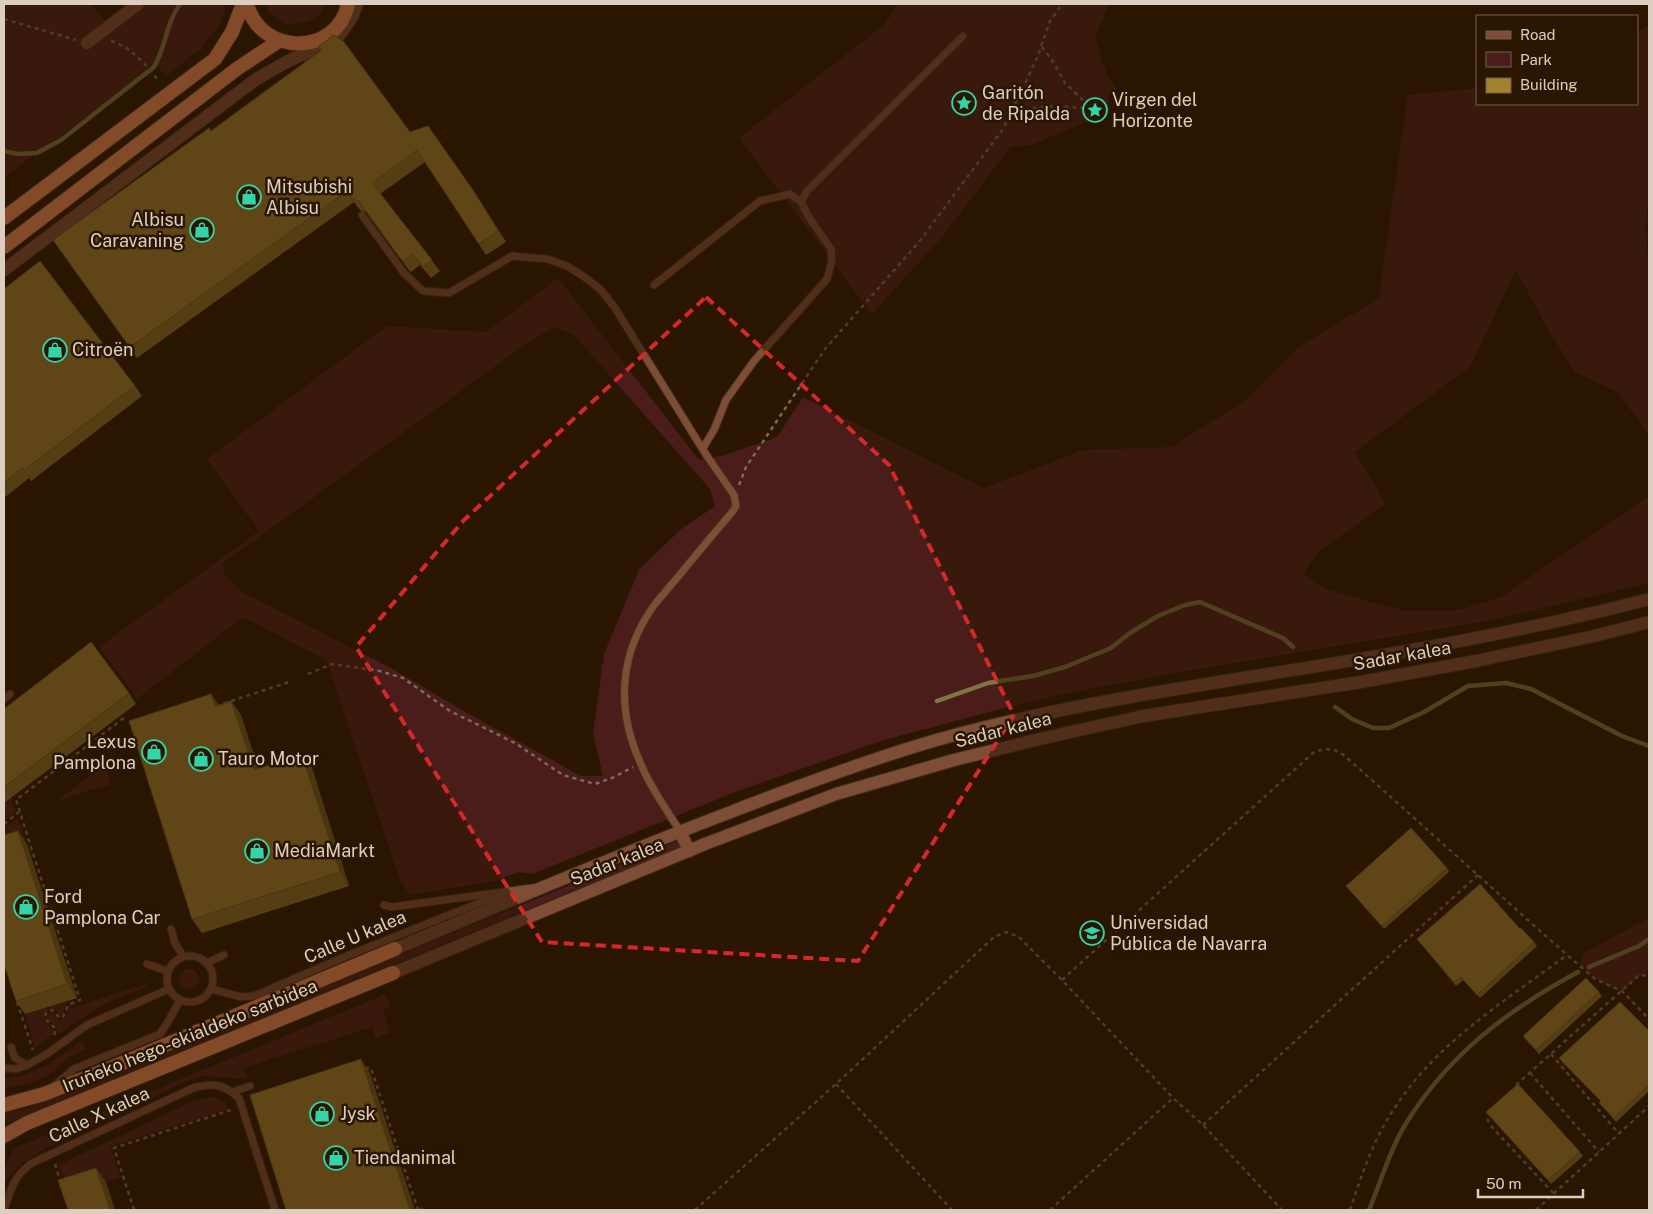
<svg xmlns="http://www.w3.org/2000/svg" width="1653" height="1214" font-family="'Public Sans',sans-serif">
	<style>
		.green { fill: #4b1d1a; fill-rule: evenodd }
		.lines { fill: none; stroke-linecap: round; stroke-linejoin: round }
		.stream { stroke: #7c7642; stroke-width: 4.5 }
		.service-casing { stroke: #43301c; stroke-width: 9 }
		.minor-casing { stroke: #43301c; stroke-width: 14 }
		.tertiary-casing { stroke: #43301c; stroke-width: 14 }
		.trunk-casing { stroke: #43301c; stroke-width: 16 }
		.path { stroke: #7b6a59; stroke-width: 2.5; stroke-dasharray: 4 4; stroke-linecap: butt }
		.service { stroke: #7e4d35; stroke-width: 7 }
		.minor { stroke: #7e4d35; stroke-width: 12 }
		.tertiary { stroke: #7e4d35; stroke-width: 12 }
		.trunk { stroke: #ee8a58; stroke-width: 14 }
		.wall { fill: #8b7028 }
		.shaded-wall { fill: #715b21 }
		.building { fill: #a2822f; stroke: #715b21 }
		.marked { fill: none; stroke: #d62828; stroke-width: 4; stroke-dasharray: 10 6; stroke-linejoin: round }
		.labels { text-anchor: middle; stroke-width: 5; stroke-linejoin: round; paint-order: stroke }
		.poi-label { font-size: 18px; fill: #dccec1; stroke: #2a1601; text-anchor: start }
		.street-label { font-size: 18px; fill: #dccec1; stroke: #2a1601 }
	</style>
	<rect width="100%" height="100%" fill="#2a1601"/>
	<g class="green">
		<polygon points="4,4 91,4 111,29 142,4 226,4 221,23 198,51 165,76 157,65 4,177"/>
		<path d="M266,4H325C319,22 304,23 287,25L268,12Z"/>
		<polygon points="898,4 1109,4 1095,38 1107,75 1116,88 1108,96 1110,112 1029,146 1011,146 943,236 872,314 739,138 885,24"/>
		<path d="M1649,24V188L1646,226L1649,278V436L1619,393L1575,372L1549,331L1516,270L1470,367L1355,452L1386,504L1318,552L1303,574L1328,590L1402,610H1459L1501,597L1649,496V583L1488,621L1182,672L1068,693L1016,705L884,740L738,791L532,874L519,872L495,881L410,895L400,880L326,660L243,617L137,699L99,647L259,531L207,459L387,326L486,332L558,278L699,460L725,455L777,437L803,397L984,488L1083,450L1172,447L1247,399L1299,347L1379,298L1408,95L1477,88V104H1637V33ZM554,327L574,335L710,489L715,506L680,530L639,570L604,654L593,732L603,776H581L469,714L389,667L242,592L225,575L223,563L523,346Z"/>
		<polygon points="102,767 106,768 111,784 57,801"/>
		<polygon points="11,798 16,812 4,821 4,803"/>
		<polygon points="18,817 27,845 4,852 4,828"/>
		<polygon points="677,841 680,847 7,1123 4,1113 27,1108"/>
		<polygon points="1649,918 1649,970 1621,991 1596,979 1579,964 1586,952"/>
		<circle cx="189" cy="979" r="10"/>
		<path d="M145,984L146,987L111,1001L94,1010L57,1035C59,1026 53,1025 47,1020L48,1014L50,1012L54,1014L59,1020L65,1019L68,1006L71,1004L72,1008Z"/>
		<path d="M386,994L390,1008L383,1010L390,1033L376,1038L372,1027L244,1068L247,1079L203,1076L191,1079L47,1148C27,1159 16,1165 4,1185C4,1171 6,1157 17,1147Z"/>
		<polygon points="71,1000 65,1005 63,1016 55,1010 50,1009 44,1014 44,1021 54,1031 53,1034 35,1047 25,1014"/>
		<path d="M81,1041L87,1049L70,1057L48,1076L30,1083L4,1089V1078C35,1077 57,1059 81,1041Z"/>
		<path d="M212,1097C220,1100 225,1102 229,1109L110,1147L120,1177L68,1194L59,1165L195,1100Z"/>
	</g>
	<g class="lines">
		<g class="stream">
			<path d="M4,151L17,154L37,153L61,140L154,67C166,47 166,23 180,4"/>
			<polyline points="937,701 988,683 1033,676 1065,667 1111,648 1130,633 1158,616 1185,605 1200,602 1283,638 1293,647"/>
			<polyline points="1335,707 1352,719 1373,728 1389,728 1424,712 1468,686 1506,683 1531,689 1622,736 1649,746"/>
			<polyline points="1589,967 1639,946 1649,939"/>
			<path d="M1369,1210C1381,1182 1389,1151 1405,1125C1448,1055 1506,1011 1578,972"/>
		</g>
		<g class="service-casing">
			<g id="service">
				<path d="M362,215L404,273L423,291L449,293L512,256L547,259L567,266L586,278L601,290L615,308L705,453L734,495L736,506L733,511C716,531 699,551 682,572C673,583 664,593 655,604C619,653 616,708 640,762C650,787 666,809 680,831"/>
				<polyline points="654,285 760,201 790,194 801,202"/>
				<polyline points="703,448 714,430 726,400 754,361 827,279 832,261 831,249 810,219 801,202 807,191 963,36"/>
				<polyline points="4,699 10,694"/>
				<polyline points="384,905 392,907 532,888"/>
				<polyline points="171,929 175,943 183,956"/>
				<circle cx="190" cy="979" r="23"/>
				<polyline points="207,963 224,955"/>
				<polyline points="147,964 167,971"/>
				<polyline points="211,989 241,997 254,996 349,955 509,891"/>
				<polyline points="11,1047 15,1058 27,1065"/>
				<polyline points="4,1068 16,1069 27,1065 47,1054 87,1025 169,989"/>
				<polyline points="55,1085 74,1069 160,1034 168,1022 180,1000"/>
				<polyline points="232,1092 250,1086"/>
				<path d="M4,1210C11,1189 13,1177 32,1163L193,1088C214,1083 222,1083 239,1098L275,1210"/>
			</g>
		</g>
		<g class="minor-casing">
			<g id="minor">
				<polyline points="87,43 138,4"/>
				<polyline points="680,831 689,851"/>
			</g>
		</g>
		<g class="tertiary-casing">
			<g id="tertiary">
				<polyline points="4,270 255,80 286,62 333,41 342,32 352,17 357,4"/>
				<path d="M395,949C504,903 613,857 723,815C795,787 867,760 940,739C1044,710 1150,693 1256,676C1388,655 1520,633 1649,599"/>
				<polyline points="393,973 705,844 836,794 954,760 1044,738 1143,716 1361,682 1476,661 1594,636 1649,622"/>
			</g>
		</g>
		<g class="trunk-casing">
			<g id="trunk">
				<path d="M247,4C260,56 337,57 348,4"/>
				<polyline points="4,218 215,59 232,32 243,4"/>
				<polyline points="4,247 238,68 279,41"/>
				<polyline points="4,1105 44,1094 103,1071 395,949"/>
				<polyline points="4,1136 27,1123 393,973"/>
			</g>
		</g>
		<g class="path">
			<polyline points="4,19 76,40"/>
			<path d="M111,41C130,46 147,66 159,81"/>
			<path d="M1010,116C1038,103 1062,106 1092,109L1065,83L1052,60L1041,46"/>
			<polyline points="739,485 746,467 825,349 919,242 1003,129 1037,58 1050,21 1062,4"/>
			<polyline points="308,674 332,664 380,671 403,678 450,711 515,743 563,775 595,784 612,778 633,767"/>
			<polyline points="216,706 289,682"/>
			<polyline points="4,824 19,812"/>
			<path d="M1062,980L1313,753C1326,747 1334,748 1345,756L1567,955L1595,979L1622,991L1649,1019"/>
			<polyline points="17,1002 33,1050"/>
			<polyline points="54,1035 56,1029 45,1019 46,1013 52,1010 60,1018 63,1017 68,1005 80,1000 16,800 125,717"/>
			<polyline points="1551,1054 1619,1134"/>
			<polyline points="365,1068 371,1068 418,1210"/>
			<polyline points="1530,1073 1599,1152"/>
			<polyline points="836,1084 952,1210"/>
			<path d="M1516,1085L1638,976C1643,974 1645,975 1649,979"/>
			<polyline points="1489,1111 1487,1118 1490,1125 1554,1194"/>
			<polyline points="1203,1125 1478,875"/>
			<polyline points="4,1156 4,1153"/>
			<polyline points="55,1164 61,1183"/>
			<polyline points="134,1210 114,1148 231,1110"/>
			<polyline points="419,1210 425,1207"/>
			<polyline points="695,1210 836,1084 994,937 1006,932 1019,937 1062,980 1173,1098 1203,1125 1282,1210"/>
			<polyline points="1050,1210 1173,1098"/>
			<path d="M1350,1210C1362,1174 1374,1137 1396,1106C1438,1042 1506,1000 1567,955"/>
			<polyline points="1536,1210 1649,1106"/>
		</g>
		<use href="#service" class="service"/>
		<use href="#minor" class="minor"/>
		<use href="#tertiary" class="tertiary"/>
		<use href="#trunk" class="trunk"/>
	</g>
	<g class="wall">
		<polygon points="428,126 482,204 506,242 486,255 425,162 380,194 440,271 431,278 420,265 411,272 408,269 366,212 360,210 354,202 137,358 53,240 211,131 410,132"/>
		<polygon points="4,289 135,386 142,396 31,481 29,478 4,498"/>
		<polygon points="129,693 136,704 4,803 4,709"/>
		<polygon points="231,701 241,715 258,769 302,755 312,768 349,886 202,933 192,919 219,705"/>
		<polygon points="18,831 27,845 77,998 25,1014 16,1001"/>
		<polygon points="1447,868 1449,872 1384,929 1346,886"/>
		<polygon points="1520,929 1534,942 1537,946 1480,998 1463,980 1456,986 1417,939"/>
		<polygon points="1599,992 1602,996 1539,1054 1523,1036"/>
		<polygon points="1649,1031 1649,1091 1616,1122 1602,1106 1599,1103 1601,1101 1562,1062 1559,1058"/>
		<polygon points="1486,1112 1580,1152 1583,1156 1551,1184"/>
	</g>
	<g class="shaded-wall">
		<polygon points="475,193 482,204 506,242 498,231"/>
		<polygon points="211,694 221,708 215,707"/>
		<polygon points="231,701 241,715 263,784 254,770"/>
		<polygon points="302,755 312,768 349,886 340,872"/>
		<polygon points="18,831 27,845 77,998 67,984"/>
		<polygon points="361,1059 370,1073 415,1210 410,1210"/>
		<polygon points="96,1168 106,1182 115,1210 110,1210"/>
	</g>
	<g class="building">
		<polygon points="334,35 344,42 410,132 428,126 475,193 498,231 479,244 417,150 372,183 432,260 423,267 413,254 403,261 400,258 359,201 353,199 347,191 130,347 53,240 209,128 211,131 271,87 322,50 319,46"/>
		<polygon points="40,261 135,386 24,470 22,468 4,482 4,289"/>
		<polygon points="91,642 129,693 4,787 4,709"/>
		<polygon points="211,694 215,707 231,701 254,770 302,755 340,872 192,919 129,721"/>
		<polygon points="1411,828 1447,868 1382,926 1346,886"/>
		<polygon points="18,831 67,984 16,1001 4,964 4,835"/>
		<polygon points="1480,884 1520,929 1521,928 1534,942 1477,995 1461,977 1454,982 1417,939"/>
		<polygon points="1586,978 1599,992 1536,1050 1523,1036"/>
		<polygon points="1620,1002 1649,1031 1649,1085 1614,1118 1599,1103 1601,1101 1559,1058"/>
		<polygon points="361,1059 410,1210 286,1210 250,1095"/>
		<polygon points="1518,1084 1580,1152 1548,1180 1486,1112"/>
		<polygon points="96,1168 110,1210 68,1210 58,1180"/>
	</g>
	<path d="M0 0H1653V1214H0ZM706,297L889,465L1014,715L858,961L542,942L356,647L464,520Z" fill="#2a1601" fill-opacity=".55" fill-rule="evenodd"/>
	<path class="marked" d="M706,297L889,465L1014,715L858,961L542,942L356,647L464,520Z"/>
	<defs>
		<g id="sight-ring" transform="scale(1.25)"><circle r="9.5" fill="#2a1601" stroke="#33d4a8" stroke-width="1.5"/><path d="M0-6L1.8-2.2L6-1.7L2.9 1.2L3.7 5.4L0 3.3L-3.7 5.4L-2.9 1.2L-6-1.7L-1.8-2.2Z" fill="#33d4a8"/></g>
		<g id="shop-ring" transform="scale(1.25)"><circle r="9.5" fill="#2a1601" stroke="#33d4a8" stroke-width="1.5"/><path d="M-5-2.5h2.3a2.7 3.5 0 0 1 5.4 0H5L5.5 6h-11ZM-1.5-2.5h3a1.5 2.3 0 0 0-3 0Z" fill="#33d4a8"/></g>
		<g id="university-ring" transform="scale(1.25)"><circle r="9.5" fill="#2a1601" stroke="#33d4a8" stroke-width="1.5"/><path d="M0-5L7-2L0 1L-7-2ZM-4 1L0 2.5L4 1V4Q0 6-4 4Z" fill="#33d4a8"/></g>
	</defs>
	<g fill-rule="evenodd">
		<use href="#sight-ring" x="964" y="103"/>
		<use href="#sight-ring" x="1095" y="110"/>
		<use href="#shop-ring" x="249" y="197"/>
		<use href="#shop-ring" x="202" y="230"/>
		<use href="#shop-ring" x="55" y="350"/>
		<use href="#shop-ring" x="154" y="752"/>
		<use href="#shop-ring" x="201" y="759"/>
		<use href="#shop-ring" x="257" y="851"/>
		<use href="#shop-ring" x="26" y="907"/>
		<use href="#university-ring" x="1092" y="933"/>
		<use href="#shop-ring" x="322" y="1114"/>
		<use href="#shop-ring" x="336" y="1158"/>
	</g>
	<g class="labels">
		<g class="poi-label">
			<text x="982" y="99">Garitón<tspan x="982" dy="21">de Ripalda</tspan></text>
			<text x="1112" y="106">Virgen del<tspan x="1112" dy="21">Horizonte</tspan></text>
			<text x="266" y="193">Mitsubishi<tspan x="266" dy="21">Albisu</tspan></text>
			<text x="184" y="226" text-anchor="end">Albisu<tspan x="184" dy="21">Caravaning</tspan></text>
			<text x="72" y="356">Citroën</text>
			<text x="136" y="748" text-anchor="end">Lexus<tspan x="136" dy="21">Pamplona</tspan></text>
			<text x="218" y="765">Tauro Motor</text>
			<text x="274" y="857">MediaMarkt</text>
			<text x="44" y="903">Ford<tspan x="44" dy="21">Pamplona Car</tspan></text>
			<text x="1110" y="929">Universidad<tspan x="1110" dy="21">Pública de Navarra</tspan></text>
			<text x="340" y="1120">Jysk</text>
			<text x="354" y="1164">Tiendanimal</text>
		</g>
		<g class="street-label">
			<text transform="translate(1402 656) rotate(-10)" y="6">Sadar kalea</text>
			<text transform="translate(1003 730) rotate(-14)" y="6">Sadar kalea</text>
			<text transform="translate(617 862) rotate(-22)" y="6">Sadar kalea</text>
			<text transform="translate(355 937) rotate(-23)" y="6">Calle U kalea</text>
			<text transform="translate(190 1036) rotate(-22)" y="6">Iruñeko hego-ekialdeko sarbidea</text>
			<text transform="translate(99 1115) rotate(-25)" y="6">Calle X kalea</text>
		</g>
	</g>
	<rect width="1653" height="1214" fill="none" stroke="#dccec1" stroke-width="10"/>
	<rect x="1476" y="15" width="162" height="90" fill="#2a1601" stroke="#71604e"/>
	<rect x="1486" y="31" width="25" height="8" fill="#7e4d35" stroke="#71604e"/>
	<text x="1520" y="40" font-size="15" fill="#dccec1">Road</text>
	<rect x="1486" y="52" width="25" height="15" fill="#4b1d1a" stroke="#71604e"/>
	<text x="1520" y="65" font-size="15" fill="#dccec1">Park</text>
	<rect x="1486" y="78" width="25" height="15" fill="#a2822f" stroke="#71604e"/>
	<text x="1520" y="90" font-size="15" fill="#dccec1">Building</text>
	<path d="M1478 1189v8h105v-8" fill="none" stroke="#dccec1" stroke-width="2.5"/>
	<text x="1486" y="1189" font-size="15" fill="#dccec1" stroke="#2a1601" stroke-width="4" paint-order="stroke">50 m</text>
</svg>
